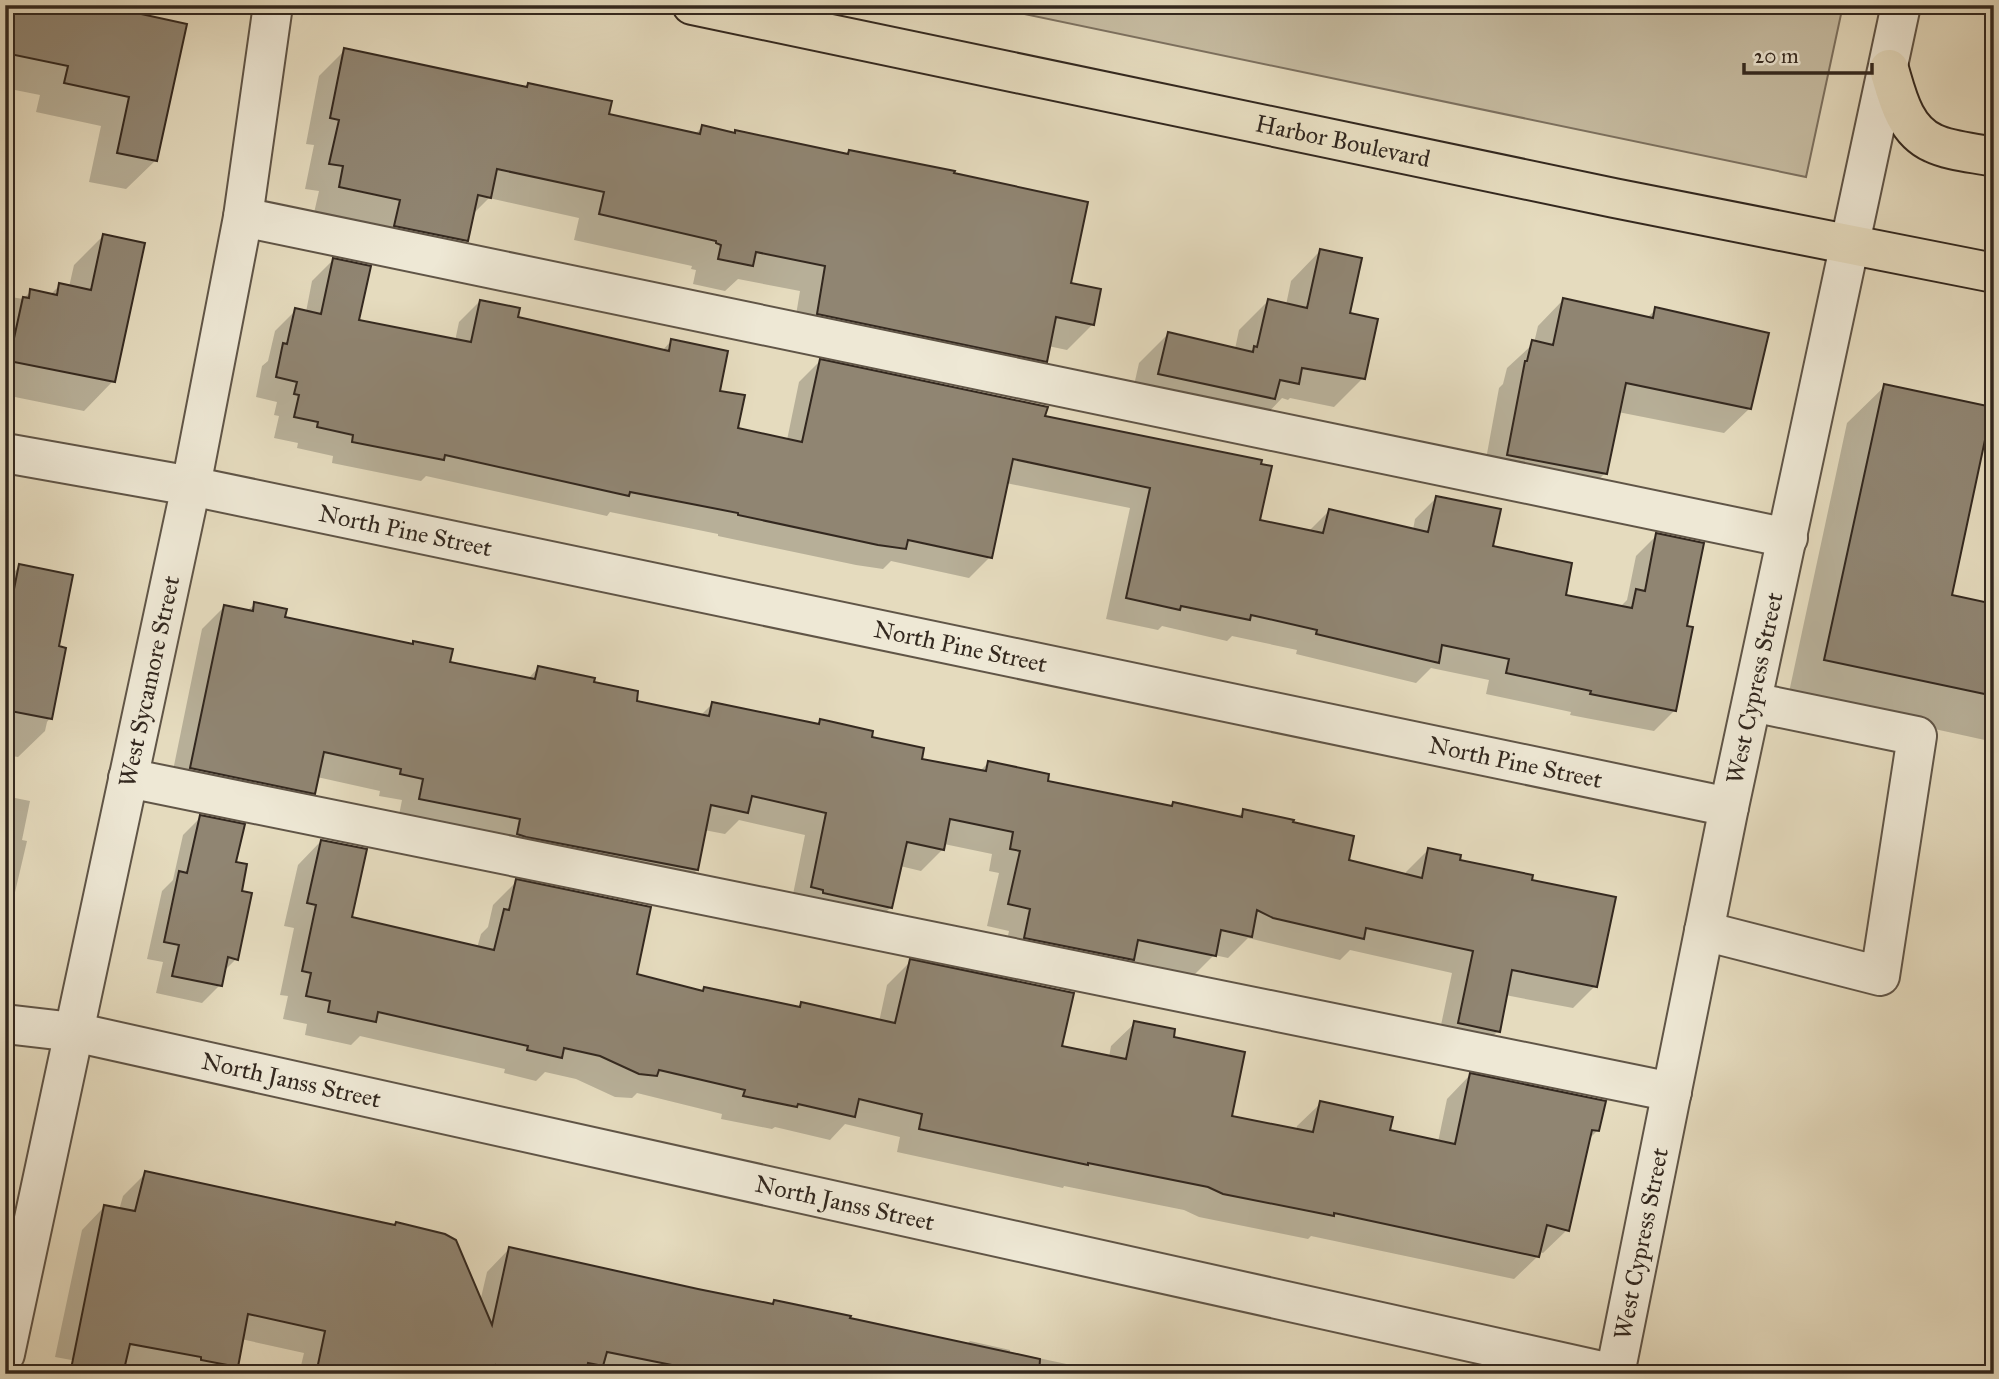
<svg xmlns="http://www.w3.org/2000/svg" width="1999" height="1379" font-family="'IM FELL Great Primer',serif">
	<style>
		.green { fill: #c7bda3; stroke: #7d7261; stroke-width: 2 }
		.shadow { fill: #0003 }
		.building { fill: #908572; stroke: #33281f; stroke-width: 2 }
		.lines { fill: none; stroke-linecap: round; stroke-linejoin: round }
		.minor-casing { stroke: #605547; stroke-width: 42 }
		.major-casing { stroke: #33281f; stroke-width: 42 }
		.minor { stroke: #eee8d5; stroke-width: 38 }
		.major { stroke: #e5dbbe; stroke-width: 38 }
		.labels { text-anchor: middle; stroke-width: 5; stroke-linejoin: round; paint-order: stroke }
		.street-label { font-size: 24px; fill: #33281f; stroke: #eee8d5 }
	</style>
	<rect width="100%" height="100%" fill="#e5dbbe"/>
	<filter id="stains"><feTurbulence type="fractalNoise" baseFrequency=".00286" numOctaves="4"/><feColorMatrix values="0 0 0 0 .2 0 0 0 0 .09 0 0 0 0 .02 0 0 0 .5 -.17"/></filter>
	<radialGradient id="worn" r=".72"><stop offset=".6" stop-color="#630" stop-opacity="0"/><stop offset="1" stop-color="#630" stop-opacity=".3"/></radialGradient>
	<polygon class="green" points="981,5 1843,5 1806,177"/>
	<g class="shadow">
		<polygon points="5,5 92,5 156,160 126,189 89,182 101,126 36,112 40,95 5,88"/>
		<polygon points="345,50 525,89 529,85 607,116 695,134 702,127 846,155 849,152 1069,284 1093,324 1067,350 1048,346 1045,361 1020,387 792,339 800,291 738,279 725,291 693,284 696,270 691,269 692,266 574,240 579,218 489,198 472,215 466,240 440,266 314,213 319,191 305,189 314,145 306,144 319,76"/>
		<polygon points="103,236 113,381 84,411 5,395 5,296 23,299 31,291 50,295 60,285 69,287 74,265"/>
		<polygon points="1320,251 1348,314 1363,378 1334,407 1290,398 1288,400 1282,398 1268,413 1130,403 1139,363 1168,334 1235,349 1239,330 1268,301 1286,305 1291,281"/>
		<polygon points="333,260 357,322 455,341 459,322 480,301 516,318 662,351 671,341 718,392 736,429 787,440 799,382 820,361 1043,417 1258,522 1308,532 1329,511 1413,530 1415,519 1436,498 1491,547 1564,596 1620,607 1627,600 1636,556 1657,535 1685,627 1675,710 1654,731 1570,715 1571,712 1486,694 1489,680 1431,668 1416,683 1296,654 1297,650 1232,636 1227,641 1162,626 1158,630 1106,619 1130,508 1006,483 990,557 969,578 891,561 883,569 856,565 718,536 718,534 610,512 607,516 426,476 421,481 332,463 333,456 297,448 298,443 274,438 279,416 274,415 277,402 256,397 262,366 268,361 275,331 296,310 306,312 312,281"/>
		<polygon points="1563,300 1647,318 1656,309 1750,408 1724,433 1618,412 1605,473 1580,499 1482,481 1499,388 1503,384 1507,368 1534,343 1538,326"/>
		<polygon points="1885,386 1950,597 1994,606 1994,742 1788,697 1847,423"/>
		<polygon points="20,566 57,648 50,718 47,722 45,731 18,757 5,755 5,581"/>
		<polygon points="255,604 283,618 448,664 527,680 538,668 592,683 634,702 700,716 712,704 816,725 820,721 920,760 979,772 988,763 1046,782 1170,808 1173,804 1237,817 1244,811 1291,823 1347,861 1405,876 1406,872 1428,850 1458,861 1530,881 1595,986 1573,1008 1505,995 1498,1031 1476,1053 1437,1044 1452,973 1350,950 1340,960 1248,938 1228,958 1214,955 1192,977 1003,960 1009,931 987,926 999,873 989,871 992,854 944,844 943,849 921,871 900,866 891,907 869,929 790,909 805,835 739,820 725,834 704,830 697,870 675,892 398,820 402,800 379,796 380,791 317,777 314,793 292,815 169,790 202,629 224,607 247,611"/>
		<polygon points="5,796 30,801 22,840 27,841 5,935"/>
		<polygon points="201,817 234,863 240,892 236,959 223,972 220,985 202,1003 156,993 163,962 147,959 162,891 173,880 183,835"/>
		<polygon points="321,841 350,919 477,948 481,934 488,927 493,905 517,881 635,975 701,993 705,989 797,1008 802,1004 879,1022 887,985 911,961 1060,1048 1109,1057 1111,1046 1135,1023 1172,1038 1230,1117 1296,1131 1297,1126 1321,1103 1388,1131 1438,1142 1447,1099 1470,1075 1597,1131 1589,1139 1567,1230 1543,1253 1539,1252 1538,1256 1514,1279 1311,1236 1308,1239 1199,1217 1184,1210 1064,1186 1063,1188 897,1152 900,1137 845,1124 830,1140 775,1127 772,1129 721,1119 722,1114 637,1093 632,1098 615,1097 576,1079 545,1072 536,1081 504,1073 505,1069 360,1036 351,1045 305,1035 307,1024 283,1019 288,996 280,995 294,928 284,926 298,865"/>
		<polygon points="146,1173 480,1302 487,1272 509,1249 771,1305 775,1302 966,1345 970,1341 1010,1350 1010,1352 1090,1369 1089,1371 1100,1374 299,1374 304,1353 241,1339 236,1366 228,1374 148,1374 55,1357 82,1230 104,1207 119,1210 123,1196"/>
	</g>
	<g class="building">
		<polygon points="5,5 100,5 187,24 157,161 117,153 129,97 64,83 68,66 5,53"/>
		<polygon points="344,48 527,87 528,83 612,101 609,114 700,134 702,125 735,133 735,130 848,154 849,150 955,171 954,173 1088,202 1071,283 1101,289 1094,325 1056,317 1047,362 817,314 825,266 756,252 753,266 718,259 721,245 716,243 716,241 599,214 604,192 497,169 491,198 478,195 468,241 394,226 400,200 339,187 343,166 329,164 339,120 330,118"/>
		<polygon points="103,234 145,243 115,382 9,361 23,297 29,298 30,289 57,295 59,283 91,290"/>
		<polygon points="1320,249 1362,258 1350,313 1378,319 1365,379 1302,368 1299,384 1280,380 1275,399 1158,374 1168,332 1253,352 1254,346 1257,347 1268,299 1307,308"/>
		<polygon points="333,258 371,266 359,320 471,342 480,300 520,308 518,317 669,351 671,339 728,351 720,391 745,395 738,428 802,442 820,359 1048,407 1045,416 1262,460 1261,464 1272,466 1260,520 1323,533 1329,509 1428,532 1436,496 1501,509 1493,546 1572,563 1566,595 1632,608 1636,589 1645,591 1656,533 1704,543 1687,626 1693,627 1676,711 1590,694 1591,691 1506,673 1509,659 1442,645 1439,663 1316,634 1317,630 1251,615 1250,620 1181,606 1180,610 1126,598 1150,488 1013,459 992,558 908,540 906,549 878,545 738,515 738,513 630,492 629,496 445,455 444,460 352,442 353,435 317,427 318,422 294,417 299,395 294,394 297,382 276,377 283,343 287,344 295,308 321,314"/>
		<polygon points="1563,298 1653,318 1655,307 1769,333 1751,409 1626,383 1607,474 1507,455 1525,361 1527,361 1532,340 1553,345"/>
		<polygon points="1884,384 1992,407 1952,595 1994,604 1994,696 1824,660"/>
		<polygon points="19,564 73,575 59,646 66,648 52,719 5,710 5,634"/>
		<polygon points="254,602 287,609 285,617 413,644 413,641 453,649 450,662 535,679 538,666 595,678 594,682 638,691 637,701 709,716 712,702 819,724 820,719 873,731 872,737 924,748 922,759 986,771 988,761 1049,774 1048,781 1172,806 1173,802 1242,817 1243,809 1294,820 1293,822 1354,836 1349,860 1422,878 1428,848 1461,855 1460,860 1533,875 1532,880 1616,897 1597,987 1512,970 1500,1032 1458,1023 1473,951 1366,928 1364,939 1273,918 1257,910 1252,937 1221,930 1216,956 1138,940 1134,960 1024,938 1030,909 1008,904 1020,851 1010,849 1013,832 950,819 944,850 907,842 892,908 823,893 823,890 811,887 826,813 752,796 748,813 711,805 698,870 526,837 517,834 520,819 419,799 423,779 400,774 401,769 324,752 315,794 190,768 224,605 253,611"/>
		<polygon points="200,815 245,824 236,862 247,864 242,891 252,893 238,960 228,957 222,986 172,976 179,945 164,942 179,871 187,873"/>
		<polygon points="321,840 367,849 352,917 494,950 504,909 509,910 516,879 651,907 637,974 703,991 704,987 800,1007 801,1002 895,1023 910,959 1074,993 1062,1046 1126,1059 1134,1021 1175,1029 1174,1037 1245,1052 1232,1116 1313,1132 1320,1101 1393,1117 1390,1130 1455,1144 1470,1073 1606,1101 1599,1131 1592,1130 1569,1231 1547,1225 1539,1257 1334,1213 1334,1216 1223,1194 1208,1187 1088,1163 1088,1165 919,1129 922,1114 859,1099 855,1117 798,1104 797,1107 743,1096 745,1090 659,1070 657,1076 639,1074 600,1056 564,1048 562,1058 527,1050 528,1046 378,1012 376,1022 328,1012 330,1001 306,996 311,973 302,971 316,905 307,903"/>
		<polygon points="145,1171 395,1225 396,1222 445,1234 456,1240 492,1325 509,1247 698,1289 773,1304 774,1300 851,1316 850,1318 1040,1359 1039,1374 675,1374 677,1366 607,1352 603,1366 588,1363 586,1373 551,1367 550,1374 539,1374 496,1365 494,1374 316,1374 325,1331 248,1314 238,1367 201,1360 201,1357 130,1344 123,1374 70,1374 104,1205 135,1211"/>
	</g>
	<g class="lines">
		<g class="minor-casing">
			<g id="minor">
				<polyline points="243,217 1788,538"/>
				<path id="s1" d="M5,453L191,486L1729,807"/>
				<polyline points="128,778 1672,1092"/>
				<polyline points="1704,931 1880,976 1917,736 1752,702"/>
				<path id="s2" d="M5,1024L74,1032L1615,1374"/>
				<path id="s3" d="M5,1354L191,486L243,217L273,5"/>
				<path id="s4" d="M1615,1374L1729,807L1901,5"/>
			</g>
		</g>
		<g class="major-casing">
			<g id="major">
				<path id="s5" d="M692,5L1614,198L1994,273"/>
				<path d="M1889,69C1897,96 1904,130 1933,143C1949,151 1976,153 1994,157"/>
			</g>
		</g>
		<use href="#minor" class="minor"/>
		<use href="#major" class="major"/>
	</g>
	<g class="labels">
		<g class="street-label">
			<text dy="8" stroke="none"><textPath href="#s5" startOffset="665">Harbor Boulevard</textPath></text>
			<text dy="8" stroke="none"><textPath href="#s1" startOffset="408">North Pine Street</textPath></text>
			<text dy="8" stroke="none"><textPath href="#s1" startOffset="975">North Pine Street</textPath></text>
			<text dy="8" stroke="none"><textPath href="#s3" startOffset="688">West Sycamore Street</textPath></text>
			<text dy="8" stroke="none"><textPath href="#s4" startOffset="700">West Cypress Street</textPath></text>
			<text dy="8" stroke="none"><textPath href="#s1" startOffset="1542">North Pine Street</textPath></text>
			<text dy="8" stroke="none"><textPath href="#s2" startOffset="292">North Janss Street</textPath></text>
			<text dy="8" stroke="none"><textPath href="#s2" startOffset="859">North Janss Street</textPath></text>
			<text dy="8" stroke="none"><textPath href="#s4" startOffset="133">West Cypress Street</textPath></text>
		</g>
	</g>
	<rect width="1999" height="1379" fill="none" stroke="#e5dbbe" stroke-width="28"/>
	<rect x="7" y="7" width="1985" height="1365" fill="none" stroke="#33281f" stroke-width="3.5"/>
	<rect x="14" y="14" width="1971" height="1351" fill="none" stroke="#33281f" stroke-width="2"/>
	<path d="M1744 63v10h128v-10" fill="none" stroke="#33281f" stroke-width="3.5"/>
	<text x="1754" y="63" font-size="21" fill="#33281f" stroke="#eee8d5" stroke-width="5" paint-order="stroke">20 m</text>
	<rect width="100%" height="100%" filter="url(#stains)"/>
	<rect width="100%" height="100%" fill="url(#worn)"/>
</svg>
